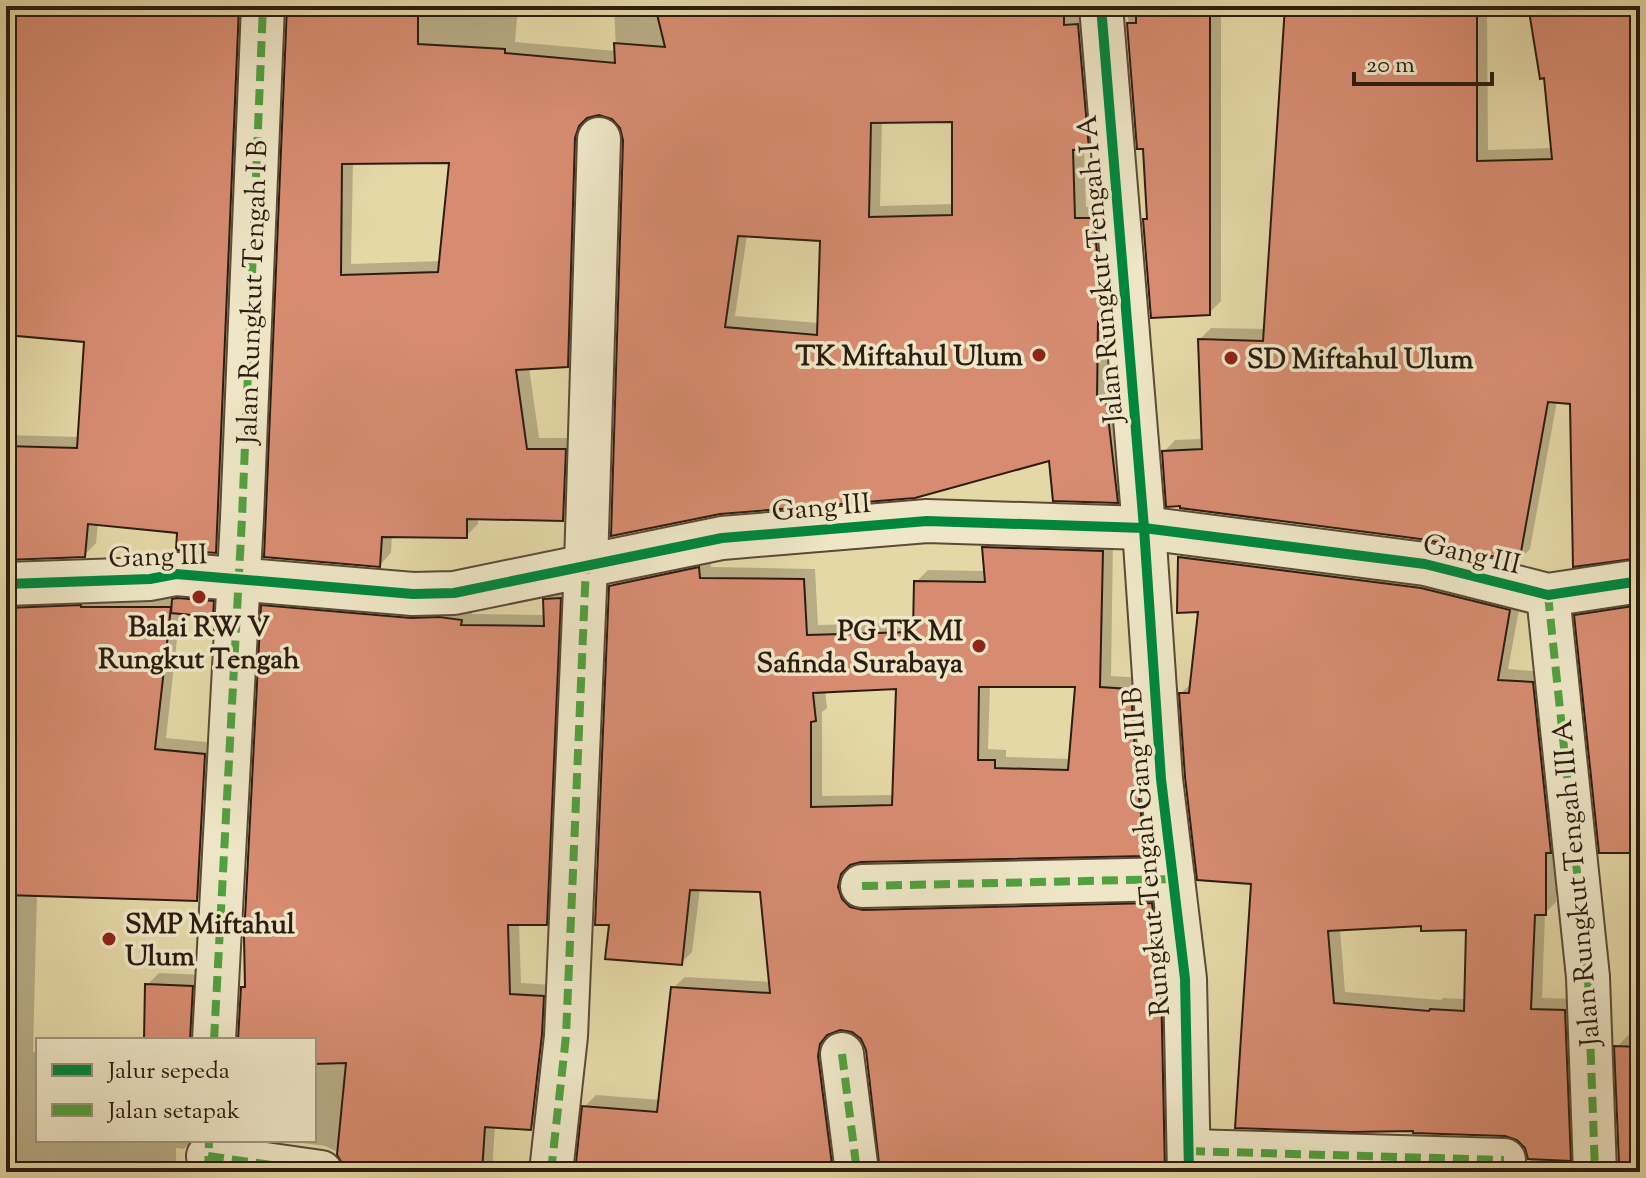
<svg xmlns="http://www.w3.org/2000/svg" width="1646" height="1178" font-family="'Sorts Mill Goudy',serif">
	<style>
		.shadow { fill: #0003; fill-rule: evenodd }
		.building { fill: #d78c71; stroke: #2d1c11; stroke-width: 2; fill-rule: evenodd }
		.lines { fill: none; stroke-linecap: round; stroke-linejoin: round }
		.minor-casing { stroke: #5b4b36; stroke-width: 46 }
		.minor { stroke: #eee6c6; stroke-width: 42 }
		.quiet { stroke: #52a13f; stroke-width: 8; stroke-dasharray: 16 8; stroke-linecap: butt }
		.cycleway-casing { stroke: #eee6c6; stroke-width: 15 }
		.cycleway { stroke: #00873e; stroke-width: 10 }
		.poi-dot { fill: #8f2418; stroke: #eee6c6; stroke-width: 3 }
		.labels { text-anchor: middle; stroke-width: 7; stroke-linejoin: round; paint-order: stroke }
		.street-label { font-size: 28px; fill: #2d1c11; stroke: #eee6c6 }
		.poi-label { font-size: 28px; font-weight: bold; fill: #2d1c11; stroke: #eee6c6; text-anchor: end }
	</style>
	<rect width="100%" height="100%" fill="#e5d8a7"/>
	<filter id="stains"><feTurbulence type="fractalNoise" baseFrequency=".0025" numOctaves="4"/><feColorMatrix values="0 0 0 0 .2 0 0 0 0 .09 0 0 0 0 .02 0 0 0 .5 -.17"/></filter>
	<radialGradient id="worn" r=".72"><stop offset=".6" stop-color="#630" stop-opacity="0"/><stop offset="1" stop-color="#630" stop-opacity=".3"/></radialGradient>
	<g class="shadow">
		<polygon points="6,6 249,6 227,540 215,551 180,532 98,523 96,543 84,555 6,558 6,435 80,437 87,341 6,333"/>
		<path d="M289,6H518L515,42L616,51L614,6H1089L1100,136L1088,147H1084L1086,207H1105L1109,311L1108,389L1118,388L1129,490L1117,501L1051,459L720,512L621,126L612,116L601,113L589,116L586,125L579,353L567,365L529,367L539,438H576L574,507L563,519L478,517V524L466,536L392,535L391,553L380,565ZM954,120V204L880,206L882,121ZM451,161L441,261L351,264L353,162ZM747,235L822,239L819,323L735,316Z"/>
		<polygon points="1127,6 1487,6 1488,150 1553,148 1545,76 1542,76 1530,6 1640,6 1640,556 1572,402 1557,401 1530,549 1518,561 1164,452 1175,440 1203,439 1200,339 1211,328 1266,329 1287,16 1221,15 1221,301 1209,313 1145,220 1149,215 1145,147 1139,147"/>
		<path d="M996,536L1113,540L1111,676L1142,678L1157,842L1145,854L861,860L851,863L849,875L1163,893L1180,1172H882L868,1050L863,1039L853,1030L838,1028L831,1031L829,1043L848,1172H577L584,1107L596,1095L660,1100L673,988L685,977L771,982L762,890L700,889L692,952L681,963L611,923V587L623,575L710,557L711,567L815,569L818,625L915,622L916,582L928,570L986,571L984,548ZM990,685H1077L1071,759L1006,757V750L988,749ZM898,687L895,795L822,796V712L827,708L825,690Z"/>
		<path d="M1192,546L1521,599L1508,669L1544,672L1557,844L1556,902L1545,913L1542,998L1576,999L1585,1172H1521L1527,1171L1530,1160L1526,1147L1518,1138L1506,1134L1237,1126L1253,882L1181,693L1192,683L1200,610L1180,557ZM1423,924L1468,928L1467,999L1443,998L1441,1000L1345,992L1340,929Z"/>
		<polygon points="571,587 558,912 546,923 519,923 521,983 554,985 542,1116 531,1128 495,1125 492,1172 346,1172 345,1163 338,1152 325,1146 280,1140 314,1140 314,1040 240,1040 243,988 247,984 263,606 275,595 472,609 472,614 546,615 545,600 557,588"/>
		<polygon points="6,594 178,596 181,594 219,596 218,608 212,615 180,612 166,738 216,743 208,887 197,899 37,894 33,1052 38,1052 38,1140 193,1140 184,1149 176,1148 176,1172 6,1172"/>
		<polygon points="1640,596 1640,851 1576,616 1588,604"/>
		<polygon points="159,973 204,975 204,1040 146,1040 147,985"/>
		<polygon points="1628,1035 1640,1035 1640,1172 1621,1172 1617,1047"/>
	</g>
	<g class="building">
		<polygon points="6,6 239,6 216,553 176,550 177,533 88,524 85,557 6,560 6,446 77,448 84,342 6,335"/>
		<path d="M287,6H418V44L505,49V53L615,63L614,43L665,47L655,6H1064V25L1078,24L1089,149L1073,150L1075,218H1094L1103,321H1098L1097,400L1106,399L1118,503L1053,501L1049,461L915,498L720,514L611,536L623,140L620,128L612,119L599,115L587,118L579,126L575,138L568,367L516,370L527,449H566L563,521L467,519V538L382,537L380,567L264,557ZM952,122V215L869,217L871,123ZM449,163L438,272L341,275L342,164ZM738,236L820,241L817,335L725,327Z"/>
		<polygon points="1136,6 1210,6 1210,315 1151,318 1143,219 1147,219 1143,149 1137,149 1127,23 1136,23"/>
		<polygon points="1285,6 1407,6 1407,10 1477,6 1477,161 1552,159 1544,78 1540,79 1529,11 1561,6 1640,6 1640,558 1573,567 1570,404 1548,402 1519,563 1428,540 1180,508 1180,506 1166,507 1162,451 1202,449 1198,339 1263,341"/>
		<path d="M982,547L1103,551L1100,687L1131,689L1137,781L1146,856L861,862L850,865L841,874L838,887L842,899L850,907L863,910L1152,903L1161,981L1165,1172H880L866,1050L861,1039L852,1032L840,1030L827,1035L820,1044L818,1056L833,1172H575L582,1106L657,1112L671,987L770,993L760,892L690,890L682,965L605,959L609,925H595L609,586L699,567L700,578L804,579L807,635L913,632L914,581L985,582ZM979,687H1075L1068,770L995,768V760H978ZM896,689L892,805L811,807V722L816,721L813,693Z"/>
		<path d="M1178,557L1421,588L1510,610L1498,680L1533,682L1551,853H1546V915H1535L1531,1009L1565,1010L1571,1161L1528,1159L1525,1148L1517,1140L1505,1136L1413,1133V1131L1351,1132L1235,1128L1251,884L1197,880L1185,777L1179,693H1189L1198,612L1177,613ZM1421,926V931L1466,930L1464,1011L1430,1009L1429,1011L1334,1003L1328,931Z"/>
		<polygon points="177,598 214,601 213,617 171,613 172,599"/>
		<polygon points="561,598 547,925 508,925 510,994 544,996 542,1034 531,1130 485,1127 482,1172 406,1172 344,1166 337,1155 346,1063 314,1064 314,1040 238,1040 241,987 245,987 244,937 261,605 411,618 439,617 462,620 461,625 544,626 543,599"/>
		<polygon points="81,605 81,607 171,607 155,749 205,754 197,901 6,895 6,608"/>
		<polygon points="1640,605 1640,853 1599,853 1574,615"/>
		<polygon points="145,984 193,986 190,1040 144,1040"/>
		<polygon points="1614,1046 1640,1047 1640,1164 1619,1163"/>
	</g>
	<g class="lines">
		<g class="minor-casing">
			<g id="minor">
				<polyline points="1101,6 1144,528 1161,779 1185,979 1189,1172"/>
				<polyline points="6,584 150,579 176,574 413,594 454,593 722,538 927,521 1144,528 1425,564 1548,595 1640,581"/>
				<polyline points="1548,595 1588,977 1595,1172"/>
				<polyline points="862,886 1173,879"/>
				<polyline points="214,1040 242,518 263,6"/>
				<polyline points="842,1054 857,1172"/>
				<polyline points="1189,1151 1504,1160"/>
				<polyline points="208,1156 321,1172"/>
				<polyline points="551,1172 566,1036 586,565 599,139"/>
			</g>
		</g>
		<use href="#minor" class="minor"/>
		<g class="quiet">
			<polyline points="1548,595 1588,977 1595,1172"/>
			<polyline points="862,886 1173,879"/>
			<polyline points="214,1040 242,518 263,6"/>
			<polyline points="842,1054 857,1172"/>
			<polyline points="1189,1151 1504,1160"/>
			<polyline points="208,1156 321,1172"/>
			<polyline points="208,1172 209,1140"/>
			<polyline points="551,1172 566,1036 586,565"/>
		</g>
		<g class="cycleway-casing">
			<g id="cycleway">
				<polyline points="1101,6 1144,528 1161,779 1185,979 1189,1172"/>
				<polyline points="6,584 150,579 176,574 413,594 454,593 722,538 927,521 1144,528 1425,564 1548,595 1640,581"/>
			</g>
		</g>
		<use href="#cycleway" class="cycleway"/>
	</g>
	<g class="poi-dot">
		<circle cx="1039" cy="355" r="8"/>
		<circle cx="1231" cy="358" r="8"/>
		<circle cx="199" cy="597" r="8"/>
		<circle cx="979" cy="646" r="8"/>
		<circle cx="109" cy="939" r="8"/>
	</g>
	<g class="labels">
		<g class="street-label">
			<text transform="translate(1099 269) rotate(-95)" y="10">Jalan Rungkut Tengah I A</text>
			<text transform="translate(251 292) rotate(-88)" y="10">Jalan Rungkut Tengah I B</text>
			<text transform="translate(821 506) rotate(-5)" y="10">Gang III</text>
			<text transform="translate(1472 553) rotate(13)" y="10">Gang III</text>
			<text transform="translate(158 555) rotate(-2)" y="10">Gang III</text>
			<text transform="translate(1145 852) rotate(-95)" y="10">Rungkut Tengah Gang III B</text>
			<text transform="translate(1575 883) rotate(-95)" y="10">Jalan Rungkut Tengah III A</text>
		</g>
		<g class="poi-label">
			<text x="1023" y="365">TK Miftahul Ulum</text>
			<text x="1247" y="368" text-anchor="start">SD Miftahul Ulum</text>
			<text x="199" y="636" text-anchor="middle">Balai RW V<tspan x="199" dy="32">Rungkut Tengah</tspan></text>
			<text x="963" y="640">PG TK MI<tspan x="963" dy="32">Safinda Surabaya</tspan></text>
			<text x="125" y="933" text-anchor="start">SMP Miftahul<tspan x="125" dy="32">Ulum</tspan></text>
		</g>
	</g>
	<rect width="1646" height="1178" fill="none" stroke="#e5d8a7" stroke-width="32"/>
	<rect x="8" y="8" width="1630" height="1162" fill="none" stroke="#2d1c11" stroke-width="4"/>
	<rect x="16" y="16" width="1614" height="1146" fill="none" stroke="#2d1c11" stroke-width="2"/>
	<rect x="36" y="1038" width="280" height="104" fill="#eee6c6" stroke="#a1957e" stroke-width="2"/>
	<rect x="52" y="1064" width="40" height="12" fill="#00873e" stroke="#a1957e" stroke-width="2"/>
	<text x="108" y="1078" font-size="24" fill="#2d1c11">Jalur sepeda</text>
	<rect x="52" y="1104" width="40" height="12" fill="#52a13f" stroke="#a1957e" stroke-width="2"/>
	<text x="108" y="1118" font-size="24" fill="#2d1c11">Jalan setapak</text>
	<path d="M1354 72v12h138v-12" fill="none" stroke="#2d1c11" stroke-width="4"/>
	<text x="1366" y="72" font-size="24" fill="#2d1c11" stroke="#eee6c6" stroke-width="6" paint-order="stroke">20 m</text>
	<rect width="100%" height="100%" filter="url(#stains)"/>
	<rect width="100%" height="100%" fill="url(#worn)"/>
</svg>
